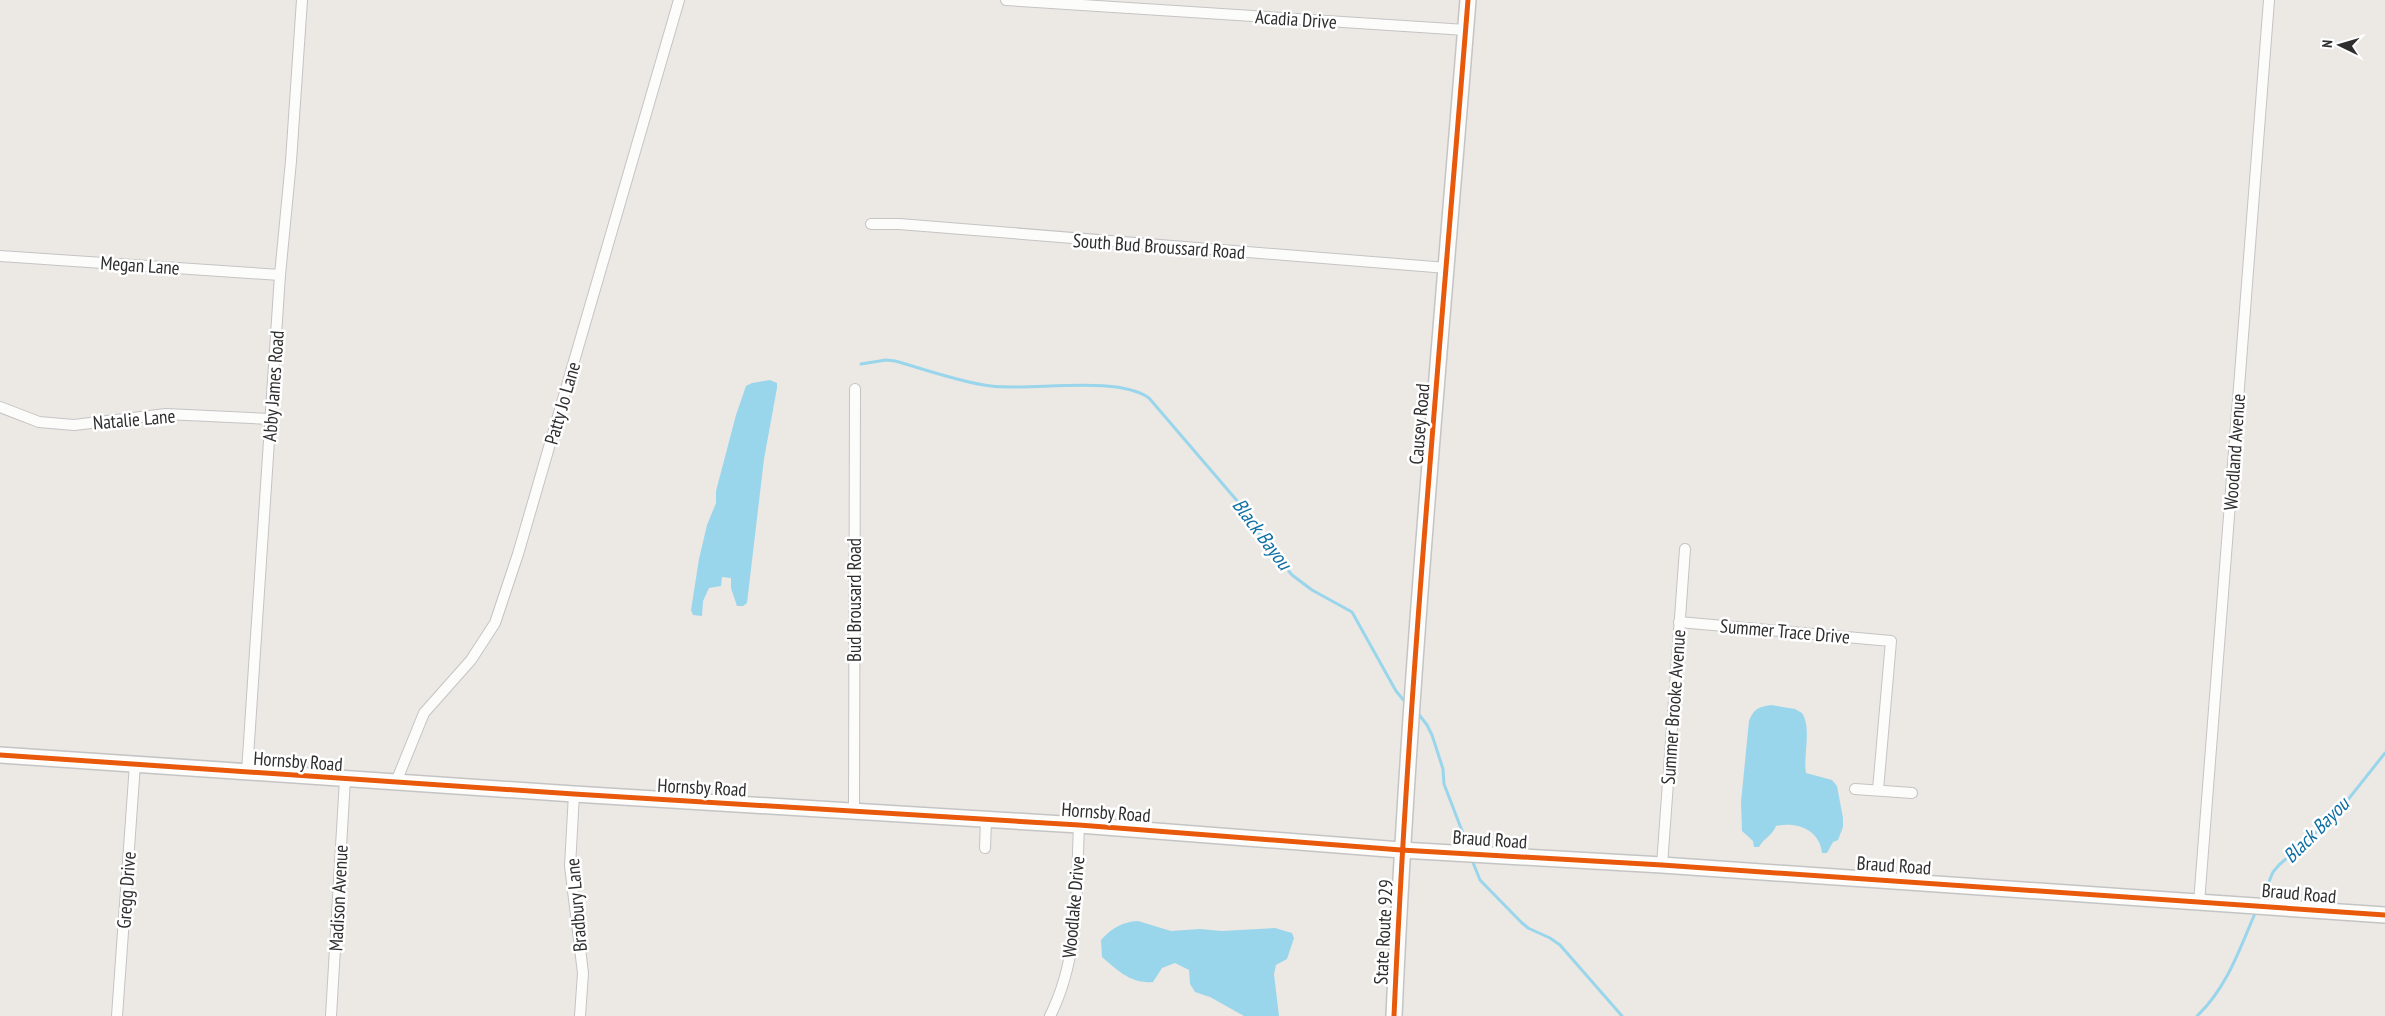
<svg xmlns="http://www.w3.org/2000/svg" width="2385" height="1016" font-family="'PT Sans Narrow',sans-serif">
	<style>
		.water { fill: #99d6ec }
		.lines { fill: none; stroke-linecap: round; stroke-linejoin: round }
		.stream { stroke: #99d6ec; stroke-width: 3 }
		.street-casing { stroke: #c5c4c5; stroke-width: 12 }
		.secondary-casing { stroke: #c5c4c5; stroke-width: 18 }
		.street { stroke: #fcfcfb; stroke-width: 10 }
		.secondary { stroke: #fcfcfb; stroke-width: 15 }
		.cycleway-casing { stroke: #fff; stroke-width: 8 }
		.cycleway { stroke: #e8590c; stroke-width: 5 }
		.labels { text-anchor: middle; stroke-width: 5; stroke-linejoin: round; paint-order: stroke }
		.street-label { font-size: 19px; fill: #2e2e2e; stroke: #fff }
		.water-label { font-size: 20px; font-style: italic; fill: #0d6fa3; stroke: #fff }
	</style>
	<rect width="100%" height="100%" fill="#ece8e4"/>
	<g class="water">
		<polygon points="770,380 777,383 777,388 764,459 747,603 743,606 737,606 731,588 731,578 722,577 721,586 709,588 703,601 702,616 693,615 691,610 699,559 707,525 716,503 716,491 736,415 746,386 752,383"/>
		<path d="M1771,705L1795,709L1802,713C1812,729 1803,754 1806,773L1832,780L1837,786L1843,818V827L1838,840L1833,842L1827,853H1822C1820,830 1797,821 1776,826C1772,836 1764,838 1759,847H1754L1753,841L1742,831L1741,802L1749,721C1754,709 1758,707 1771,705Z"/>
		<path d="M1138,921L1171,931L1200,929L1222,931L1275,928L1292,933L1294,938L1287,959L1276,965L1274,974L1279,1016H1244L1210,997L1195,992L1190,984L1189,970L1175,963L1162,968L1153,982C1131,984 1117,970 1102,957L1101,940C1112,928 1122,922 1138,921Z"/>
	</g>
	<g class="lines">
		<g class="stream">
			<path d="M861,364L886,360L895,361C924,369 963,383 991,386C1033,391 1116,375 1149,398L1245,510L1265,543L1292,575L1312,590L1352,612L1396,691L1406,703"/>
			<polyline points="1417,712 1427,725 1432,735 1443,769 1444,784 1469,849"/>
			<polyline points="1472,860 1480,880 1521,922 1528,928 1550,938 1560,945 1622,1016"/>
			<polyline points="2260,903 2273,872 2279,865 2335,816 2385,753"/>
			<path d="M2197,1016C2227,988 2240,948 2256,911"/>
		</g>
		<g class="street-casing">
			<g id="street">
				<polyline points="1006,0 1466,30"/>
				<polyline points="871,224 899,224 1447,268"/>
				<polyline points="0,256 280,275"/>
				<polyline points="0,407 39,422 74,425 166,414 271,419"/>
				<polyline points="1679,622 1891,641 1878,790"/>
				<polyline points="247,772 280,275 291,161 302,0"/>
				<polyline points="396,782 424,713 471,660 495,623 518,554 679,0"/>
				<polyline points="1855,789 1912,793"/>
				<polyline points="574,794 570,866 583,973 580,1016"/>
				<polyline points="854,810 855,389"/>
				<polyline points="985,848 986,819"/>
				<polyline points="1662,865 1685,549"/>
				<polyline points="2199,903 2269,0"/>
				<polyline points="117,1016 135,764"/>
				<polyline points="331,1016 345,779"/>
				<path d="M1050,1016C1080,957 1076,889 1079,825"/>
			</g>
		</g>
		<g class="secondary-casing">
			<g id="secondary">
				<polyline points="0,755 574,794 1079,825 1401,850 1662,865 2385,915"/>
				<path d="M1394,1016C1409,677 1441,338 1468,0"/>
			</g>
		</g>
		<use href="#street" class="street"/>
		<use href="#secondary" class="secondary"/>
		<g class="cycleway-casing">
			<g id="cycleway">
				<polyline points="0,755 574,794 1079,825 1401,850 1662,865 2385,915"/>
				<path d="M1394,1016C1409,677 1441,338 1468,0"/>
			</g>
		</g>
		<use href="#cycleway" class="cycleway"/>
	</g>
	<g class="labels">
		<g class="street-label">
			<text transform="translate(1296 19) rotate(4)" y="7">Acadia Drive</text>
			<text transform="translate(1159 246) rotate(4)" y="7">South Bud Broussard Road</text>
			<text transform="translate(140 265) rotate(4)" y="7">Megan Lane</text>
			<text transform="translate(273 386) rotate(-86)" y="7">Abby James Road</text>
			<text transform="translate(562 403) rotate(-74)" y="7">Patty Jo Lane</text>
			<text transform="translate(134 419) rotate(-5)" y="7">Natalie Lane</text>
			<text transform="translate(1419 424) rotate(-85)" y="7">Causey Road</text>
			<text transform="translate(2234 452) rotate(-86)" y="7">Woodland Avenue</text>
			<text transform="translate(854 600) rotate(-90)" y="7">Bud Brousard Road</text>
			<text transform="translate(1785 631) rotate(5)" y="7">Summer Trace Drive</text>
			<text transform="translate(1673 707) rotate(-86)" y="7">Summer Brooke Avenue</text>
			<text transform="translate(298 761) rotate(4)" y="7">Hornsby Road</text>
			<text transform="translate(702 787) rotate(3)" y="7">Hornsby Road</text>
			<text transform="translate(1106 812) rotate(4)" y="7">Hornsby Road</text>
			<text transform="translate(1490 839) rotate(4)" y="7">Braud Road</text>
			<text transform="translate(1894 865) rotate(4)" y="7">Braud Road</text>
			<text transform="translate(126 890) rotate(-86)" y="7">Gregg Drive</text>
			<text transform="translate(2299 893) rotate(5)" y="7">Braud Road</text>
			<text transform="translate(338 898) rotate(-87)" y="7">Madison Avenue</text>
			<text transform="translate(576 905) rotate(-95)" y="7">Bradbury Lane</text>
			<text transform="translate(1073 907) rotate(-85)" y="7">Woodlake Drive</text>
			<text transform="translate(1383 932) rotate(-87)" y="7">State Route 929</text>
		</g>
		<g class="water-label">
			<text transform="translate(1262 534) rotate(53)" y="7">Black Bayou</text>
			<text transform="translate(2316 830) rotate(-45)" y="7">Black Bayou</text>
		</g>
	</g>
	<g transform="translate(2340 45) rotate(275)" stroke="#ffffff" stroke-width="4" paint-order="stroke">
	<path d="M0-4L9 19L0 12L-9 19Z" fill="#2e2e2e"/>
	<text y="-8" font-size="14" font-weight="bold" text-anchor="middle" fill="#2e2e2e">N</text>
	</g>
</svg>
